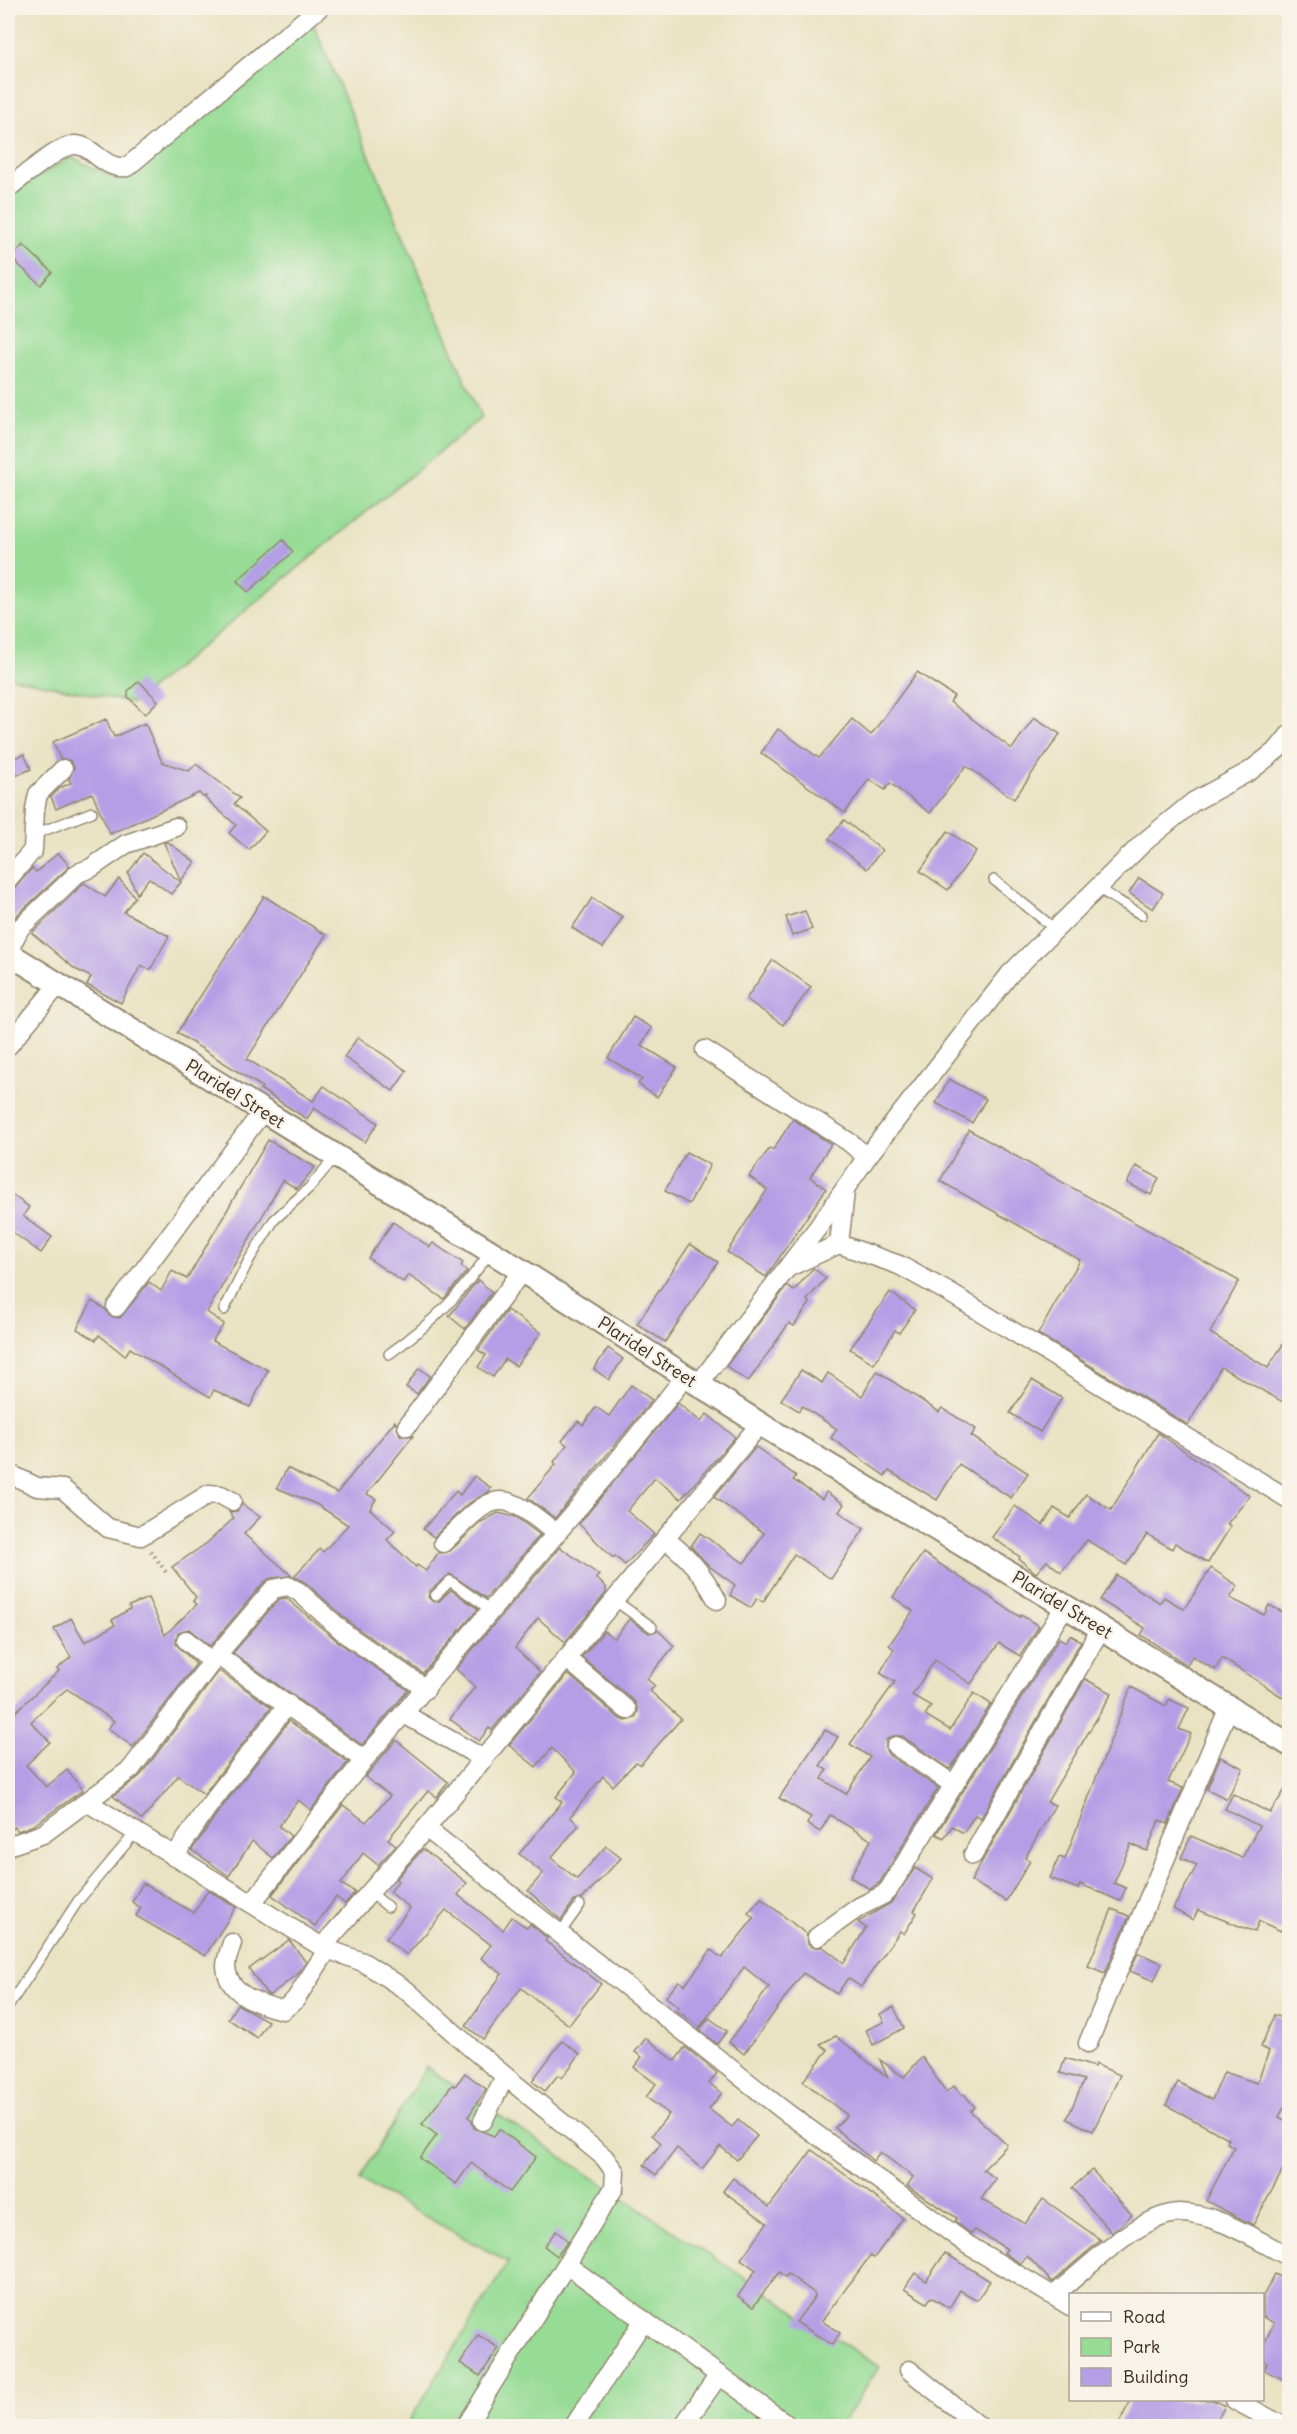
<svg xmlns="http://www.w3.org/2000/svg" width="1297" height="2434" font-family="Delius,sans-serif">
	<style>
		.green { fill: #96dc95; stroke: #68835a; stroke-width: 1.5 }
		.building { fill: #b49ee6 }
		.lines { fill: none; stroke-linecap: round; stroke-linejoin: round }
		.service-casing { stroke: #928670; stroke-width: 12 }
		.minor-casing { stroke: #928670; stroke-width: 21 }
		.tertiary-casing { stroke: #928670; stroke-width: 26 }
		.path { stroke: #928670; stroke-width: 4; stroke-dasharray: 1.5 4.5; stroke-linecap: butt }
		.service { stroke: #fff; stroke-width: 9 }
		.minor { stroke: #fff; stroke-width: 18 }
		.tertiary { stroke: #fff; stroke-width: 22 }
		.labels { text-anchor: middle; stroke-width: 5; stroke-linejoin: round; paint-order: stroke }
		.street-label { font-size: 18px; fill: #3b2a1e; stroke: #f7f3e8 }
	</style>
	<rect width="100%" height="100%" fill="#f7f3e8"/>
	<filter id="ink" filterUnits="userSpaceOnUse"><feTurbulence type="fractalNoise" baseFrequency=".0167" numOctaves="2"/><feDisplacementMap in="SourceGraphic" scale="12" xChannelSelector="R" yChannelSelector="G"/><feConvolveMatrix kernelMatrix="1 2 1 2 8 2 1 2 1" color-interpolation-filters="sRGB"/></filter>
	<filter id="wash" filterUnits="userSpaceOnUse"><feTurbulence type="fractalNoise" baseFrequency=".008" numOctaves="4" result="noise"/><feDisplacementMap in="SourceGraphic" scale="24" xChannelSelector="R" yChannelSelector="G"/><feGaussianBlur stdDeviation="1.35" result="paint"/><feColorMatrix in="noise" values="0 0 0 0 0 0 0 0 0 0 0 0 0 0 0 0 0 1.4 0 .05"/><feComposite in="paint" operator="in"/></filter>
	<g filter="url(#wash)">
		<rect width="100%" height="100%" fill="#e9e3c3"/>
		<g class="green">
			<polygon points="312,21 481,418 133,703 8,677 8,194 71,157 117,179"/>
			<polygon points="426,2067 879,2367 840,2426 406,2426 508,2262 359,2180"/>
		</g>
		<g id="blocks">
			<g class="building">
				<polygon points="23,245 52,272 41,285 11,258"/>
				<polygon points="283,540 293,552 248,592 237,581"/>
				<polygon points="917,672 954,696 950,702 1012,749 1034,717 1060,734 1014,799 966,766 930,813 890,783 885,790 869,779 845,813 761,753 778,729 819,758 852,719 871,735"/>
				<polygon points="139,681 158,701 145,714 128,697 128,691"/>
				<polygon points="106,719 114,737 145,723 162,762 189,771 196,764 240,798 234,804 266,831 249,850 229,833 236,825 205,798 206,796 203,797 199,793 110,834 92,793 56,809 51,797 60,788 71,783 69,779 74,767 70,761 60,758 53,742"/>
				<polygon points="24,754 31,769 8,779 8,761"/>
				<polygon points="844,820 882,850 867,869 829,839"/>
				<polygon points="948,831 976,851 948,890 920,871"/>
				<polygon points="168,842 195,862 181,881 164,843"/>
				<polygon points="58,853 70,866 12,920 8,928 8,890 16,887 32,868 36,872"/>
				<polygon points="143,853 181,882 171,894 149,878 137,894 128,873"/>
				<polygon points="1139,878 1163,893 1153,909 1129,893"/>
				<polygon points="119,879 135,897 124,912 169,936 150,970 141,965 121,1003 87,985 91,977 75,969 32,933 84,883 105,897"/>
				<polygon points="264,896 326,935 247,1059 313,1101 324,1086 378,1123 365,1142 314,1108 307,1119 260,1089 262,1087 177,1033"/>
				<polygon points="592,898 623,917 603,948 572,928"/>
				<polygon points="805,911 812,929 792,936 786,917"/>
				<polygon points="773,960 811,987 783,1025 746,999"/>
				<polygon points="633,1017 652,1028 641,1045 677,1067 657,1097 638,1084 642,1079 608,1058"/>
				<polygon points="358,1037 407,1071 393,1091 344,1057"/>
				<polygon points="949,1079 986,1099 972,1123 936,1103"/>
				<polygon points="793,1119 831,1144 810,1177 826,1189 766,1277 727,1252 767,1190 749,1176 770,1148 773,1150"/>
				<polygon points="969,1130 1239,1281 1210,1333 1268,1368 1290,1333 1290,1406 1221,1367 1188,1425 1038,1334 1080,1260 940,1181"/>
				<polygon points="268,1140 315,1167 297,1189 283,1180 207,1312 224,1324 212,1341 268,1370 250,1407 214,1390 210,1397 130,1348 125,1356 99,1335 96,1340 77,1329 92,1301 105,1309 110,1316 120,1318 149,1282 161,1291 172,1271 187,1279"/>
				<polygon points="686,1152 710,1165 689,1204 665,1191"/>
				<polygon points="1136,1166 1159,1178 1151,1195 1127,1183"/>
				<polygon points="8,1192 29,1207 23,1216 52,1237 41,1253 11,1231 8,1236"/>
				<polygon points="393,1222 430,1247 433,1243 463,1263 461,1266 467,1271 444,1299 408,1275 403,1282 368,1258"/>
				<polygon points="690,1244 718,1262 665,1342 637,1324"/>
				<polygon points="813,1268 826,1278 807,1300 810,1303 794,1326 789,1323 748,1382 726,1366 787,1286 794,1291"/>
				<polygon points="478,1280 492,1292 465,1329 449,1316"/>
				<polygon points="890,1292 915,1310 899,1333 895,1330 874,1364 850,1349"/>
				<polygon points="507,1310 541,1333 516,1366 505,1359 493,1377 478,1367 486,1355 478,1350"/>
				<polygon points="608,1348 623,1359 609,1380 594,1369"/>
				<polygon points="419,1368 430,1376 417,1394 406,1387"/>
				<polygon points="801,1370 822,1383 828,1373 862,1396 877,1371 939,1412 942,1408 976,1429 971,1436 1028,1473 1011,1498 959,1464 937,1500 889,1471 885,1476 831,1438 837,1429 802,1406 799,1411 781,1400"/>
				<polygon points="1032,1380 1062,1398 1040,1432 1010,1413"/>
				<polygon points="631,1385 652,1400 555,1518 528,1498 556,1464 554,1462 567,1445 562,1441 578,1421 583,1425 596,1407 609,1416"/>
				<polygon points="678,1403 701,1422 707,1414 735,1437 681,1499 655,1478 627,1511 654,1534 625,1565 615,1556 613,1558 579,1524"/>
				<polygon points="395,1421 400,1435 413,1436 367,1494 376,1499 370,1509 395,1531 387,1540 416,1567 417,1565 426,1571 438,1553 450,1551 481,1522 498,1513 516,1517 540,1535 486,1598 450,1574 430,1591 428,1597 433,1602 439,1601 451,1590 478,1609 423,1673 354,1626 306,1583 294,1576 320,1549 323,1552 348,1525 316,1504 277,1488 287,1468 337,1493"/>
				<polygon points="1158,1433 1250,1496 1227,1524 1231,1526 1208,1563 1175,1543 1172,1549 1147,1534 1126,1565 1087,1540 1061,1572 1047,1561 1036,1573 1019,1559 1020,1557 992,1537 1015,1506 1043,1525 1054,1508 1070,1518 1086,1494 1111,1510"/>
				<polygon points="756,1447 796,1476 793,1480 822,1499 826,1492 844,1504 839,1512 864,1529 831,1579 794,1554 763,1602 757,1598 751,1608 730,1595 735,1585 709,1566 691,1546 700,1533 744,1563 749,1557 764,1533 714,1497"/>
				<polygon points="474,1476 491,1488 488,1492 466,1505 434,1537 423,1529 456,1491 460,1495"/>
				<polygon points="242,1504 260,1517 244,1534 292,1576 271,1578 264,1582 210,1646 189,1629 178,1632 176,1644 196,1664 133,1747 108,1728 114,1721 67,1689 57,1697 31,1722 50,1742 26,1765 46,1787 67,1770 83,1790 34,1825 18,1831 15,1827 8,1833 8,1719 59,1671 57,1669 71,1657 54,1629 71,1618 85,1642 115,1625 112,1620 130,1609 129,1606 148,1598 165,1635 197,1604 193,1601 196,1597 172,1567 207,1543 234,1518 229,1512 237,1511"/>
				<polygon points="560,1547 599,1575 596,1578 606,1587 606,1593 565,1642 538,1618 515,1648 540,1672 492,1730 489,1728 479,1741 450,1719 475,1687 456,1669"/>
				<polygon points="923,1553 1020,1617 1021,1615 1039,1626 1020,1656 999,1643 971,1684 935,1660 912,1695 931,1706 925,1715 950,1730 974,1693 991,1704 950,1769 902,1736 892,1736 886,1740 886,1750 889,1755 938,1788 880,1882 870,1889 850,1877 871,1840 830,1815 820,1832 807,1824 811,1817 779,1798 825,1730 838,1737 820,1766 827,1770 822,1779 846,1794 870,1757 850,1744 895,1682 880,1673 894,1649 889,1645 913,1611 893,1597"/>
				<polygon points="1211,1568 1238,1586 1230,1598 1264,1615 1269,1605 1290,1616 1290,1702 1222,1658 1215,1670 1192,1656 1187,1665 1141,1635 1145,1628 1100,1600 1116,1575 1160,1603 1164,1597 1184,1609"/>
				<polygon points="286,1598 341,1644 408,1690 362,1745 233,1653 279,1599"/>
				<polygon points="629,1619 649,1633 658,1630 674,1646 647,1679 655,1686 650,1691 681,1719 640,1765 636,1762 613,1786 603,1776 570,1817 579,1825 551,1858 577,1879 606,1846 621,1858 582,1899 574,1901 561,1920 528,1891 543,1873 519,1854 562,1802 556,1797 576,1772 552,1748 536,1767 509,1745 568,1674 620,1719 626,1721 635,1718 638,1711 635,1702 582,1657 604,1631 614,1639"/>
				<polygon points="1070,1635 1081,1641 981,1818 975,1815 963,1833 952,1826 944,1838 936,1834 1059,1638 1066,1642"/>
				<polygon points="219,1671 271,1707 204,1794 178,1776 142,1820 113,1796 140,1776"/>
				<polygon points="1085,1679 1112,1693 1047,1802 1055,1805 1025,1858 1030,1861 1006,1901 971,1881"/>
				<polygon points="1131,1687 1166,1706 1169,1699 1189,1708 1179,1729 1191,1734 1168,1782 1183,1788 1168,1824 1159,1820 1147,1851 1131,1844 1114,1883 1126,1888 1120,1901 1080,1884 1078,1889 1050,1878 1059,1857 1065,1859"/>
				<polygon points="289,1721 348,1762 311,1810 298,1800 279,1826 291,1836 273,1858 252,1841 229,1876 192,1850 216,1815"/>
				<polygon points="396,1740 448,1782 437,1797 428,1791 388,1839 396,1845 378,1865 363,1853 341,1884 355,1892 345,1904 336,1897 315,1926 272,1895 343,1805 366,1822 390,1796 365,1777"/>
				<polygon points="1220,1757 1243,1768 1227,1799 1207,1789"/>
				<polygon points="1290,1782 1290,1912 1281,1931 1259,1921 1255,1932 1198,1910 1193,1920 1173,1909 1197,1865 1181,1858 1191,1836 1242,1858 1259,1826 1225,1809 1233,1794 1270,1813"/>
				<polygon points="423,1849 467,1883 458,1895 503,1930 512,1917 527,1928 530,1924 547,1938 545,1941 601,1984 569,2025 521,1988 483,2039 466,2026 502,1974 481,1958 491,1945 446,1910 407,1955 386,1939 410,1908 390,1892 398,1881 396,1879"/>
				<polygon points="915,1868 933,1879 914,1911 917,1913 904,1934 900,1931 861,1987 848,1978 837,1994 803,1973 744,2054 729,2042 769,1987 744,1967 700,2027 676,2010 679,2007 666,1997 679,1981 685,1985 711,1950 722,1958 754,1918 748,1913 761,1898 806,1934 808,1943 812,1947 823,1947 844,1963 866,1928 858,1922 891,1903"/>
				<polygon points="143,1883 194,1913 208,1890 236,1907 205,1956 136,1916 141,1908 132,1902"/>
				<polygon points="1112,1909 1129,1916 1105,1973 1088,1966"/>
				<polygon points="289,1940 306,1962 298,1974 270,1995 267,1994 249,1969"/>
				<polygon points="1138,1953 1162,1963 1154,1981 1130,1971"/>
				<polygon points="237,2004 268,2021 257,2038 228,2019"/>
				<polygon points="894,2007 904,2028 873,2045 866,2030 884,2022 880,2014"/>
				<polygon points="1274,2015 1290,2021 1290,2096 1279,2117 1290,2123 1290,2157 1253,2225 1206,2201 1234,2147 1227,2143 1229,2139 1166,2105 1178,2082 1212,2100 1224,2072 1257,2083 1269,2051 1261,2047"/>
				<polygon points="709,2018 727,2031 717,2044 699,2030"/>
				<polygon points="836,2036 888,2078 880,2060 904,2077 922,2057 946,2092 954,2086 962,2096 964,2094 975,2107 970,2111 1007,2145 983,2170 996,2179 981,2199 1025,2224 1043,2199 1101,2240 1052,2282 1027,2256 1021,2264 1004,2253 1007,2249 975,2230 971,2234 955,2221 957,2218 907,2186 913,2177 880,2152 873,2161 835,2128 847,2115 803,2081 828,2050 820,2044"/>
				<polygon points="646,2038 675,2061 685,2047 717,2073 709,2083 722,2093 709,2109 732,2127 738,2120 757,2136 737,2160 720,2146 702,2169 677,2148 656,2175 644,2165 661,2143 652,2135 669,2114 646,2097 656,2084 634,2067 642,2057 635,2052"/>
				<polygon points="562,2041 580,2054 562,2078 558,2075 545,2091 532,2081"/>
				<polygon points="1065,2058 1094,2067 1095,2064 1120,2075 1093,2131 1067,2119 1084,2080 1060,2073"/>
				<polygon points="465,2073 486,2089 468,2117 472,2120 474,2128 494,2136 499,2129 536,2157 510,2192 471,2163 456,2184 420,2158 437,2135 422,2124 452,2085 455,2086"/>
				<polygon points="812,2150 903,2218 874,2258 870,2256 822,2321 840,2333 832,2345 796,2322 815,2296 814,2293 788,2274 785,2277 779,2272 753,2307 738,2296 756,2270 741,2259 767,2223 723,2191 733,2178 769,2207"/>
				<polygon points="1092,2170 1132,2215 1112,2233 1072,2188"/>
				<polygon points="556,2231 568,2241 557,2256 544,2246"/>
				<polygon points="945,2253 990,2281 977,2300 960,2290 949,2308 931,2297 927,2303 904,2289 915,2273 926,2281"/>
				<polygon points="1275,2274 1290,2282 1290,2383 1264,2370 1267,2362 1263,2360 1263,2346 1274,2323 1263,2317 1263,2296"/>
				<polygon points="478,2335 499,2348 480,2376 460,2363"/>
				<polygon points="1131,2400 1213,2400 1225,2406 1213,2427 1117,2427"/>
			</g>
		</g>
	</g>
	<g filter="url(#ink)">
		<use href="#blocks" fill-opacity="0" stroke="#928670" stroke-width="1.5"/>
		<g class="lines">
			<g class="service-casing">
				<g id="service">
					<polyline points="35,834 92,812"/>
					<polyline points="994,880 1055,929"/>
					<polyline points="1097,888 1142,915"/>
					<polyline points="224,1310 249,1260 274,1220 309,1188 336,1156"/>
					<path d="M389,1354C436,1320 457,1298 491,1251"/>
					<polyline points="435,1596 450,1581 491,1610"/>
					<polyline points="614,1600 652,1627"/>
					<polyline points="370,1892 388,1907"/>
					<polyline points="560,1933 580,1905"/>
					<polyline points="8,2007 78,1901 135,1833"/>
				</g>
			</g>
			<g class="minor-casing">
				<g id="minor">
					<path d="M8,188C21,178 59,146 74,145C93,144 102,170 127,167L319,8"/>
					<polyline points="8,879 33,850 35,809 38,794 63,769"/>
					<polyline points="8,951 20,928 78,873 91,868 126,844 176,827"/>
					<polyline points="8,1046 58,985"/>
					<polyline points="705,1050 849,1142 867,1157"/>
					<polyline points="839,1244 845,1192"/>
					<polyline points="789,1267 839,1244 899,1265 948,1292 1290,1500"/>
					<polyline points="116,1307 263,1111"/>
					<polyline points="698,1385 819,1226 867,1157 1010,974 1143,843 1193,802 1250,771 1278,749 1290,734"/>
					<polyline points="407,1426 522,1271"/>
					<polyline points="8,1473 37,1487 63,1489 108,1528 141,1536 209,1494 221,1495 232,1501"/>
					<path d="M665,1539C688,1556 703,1574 717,1600"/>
					<path d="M443,1543C493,1493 499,1485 555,1533"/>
					<polyline points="186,1640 212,1662"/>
					<polyline points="217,1655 273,1589 288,1586 298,1591 347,1635 426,1689"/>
					<polyline points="566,1658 627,1710"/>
					<polyline points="404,1714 484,1759"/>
					<polyline points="896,1746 954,1785"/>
					<polyline points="363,1761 606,1475 685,1377"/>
					<polyline points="87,1802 322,1947 426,1828 760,1424"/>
					<polyline points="426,1828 783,2110 968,2245 1070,2306"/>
					<polyline points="8,1846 43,1834 131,1769 217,1655 364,1760 252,1903"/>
					<polyline points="973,1855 1101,1628"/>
					<polyline points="174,1857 207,1808 288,1704"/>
					<polyline points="817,1937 859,1907 883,1895 889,1889 1065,1606"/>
					<path d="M232,1943C230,1950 226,1959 226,1966C227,1994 260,2005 283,2010L295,2000L328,1949"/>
					<polyline points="322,1947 363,1962 406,1990 471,2048 604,2157 615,2172 614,2188 466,2426"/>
					<polyline points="1088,2043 1229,1707"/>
					<polyline points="483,2121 505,2076"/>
					<polyline points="567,2265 784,2422 783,2426"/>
					<path d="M1053,2296C1083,2272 1140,2214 1179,2213C1217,2213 1256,2240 1290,2257"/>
					<polyline points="909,2370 979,2426"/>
					<polyline points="1235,2400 1283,2426"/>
					<polyline points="574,2426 644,2320"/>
					<polyline points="683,2426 719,2375"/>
				</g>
			</g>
			<g class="tertiary-casing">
				<polyline id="tertiary" points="8,953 522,1271 760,1424 1065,1606 1290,1745"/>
			</g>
			<polyline class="path" points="151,1551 168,1575"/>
			<use href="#service" class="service"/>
			<use href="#minor" class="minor"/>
			<use href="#tertiary" class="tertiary"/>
		</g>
	</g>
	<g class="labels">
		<g class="street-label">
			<text transform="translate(235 1094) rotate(32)" y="6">Plaridel Street</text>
			<text transform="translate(647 1352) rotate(33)" y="6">Plaridel Street</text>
			<text transform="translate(1062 1605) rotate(31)" y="6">Plaridel Street</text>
		</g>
	</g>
	<rect width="1297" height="2434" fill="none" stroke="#f7f3e8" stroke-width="30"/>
	<rect x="1069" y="2293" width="195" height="108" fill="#f7f3e8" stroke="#aca397" stroke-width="1.5"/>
	<rect x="1081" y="2312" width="30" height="9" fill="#ffffff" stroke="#aca397" stroke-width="1.5"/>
	<text x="1123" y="2323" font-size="18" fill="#3b2a1e">Road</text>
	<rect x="1081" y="2338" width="30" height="18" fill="#96dc95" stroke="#aca397" stroke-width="1.5"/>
	<text x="1123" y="2353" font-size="18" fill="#3b2a1e">Park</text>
	<rect x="1081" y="2368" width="30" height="18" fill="#b49ee6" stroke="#aca397" stroke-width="1.5"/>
	<text x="1123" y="2383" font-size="18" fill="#3b2a1e">Building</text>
</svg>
